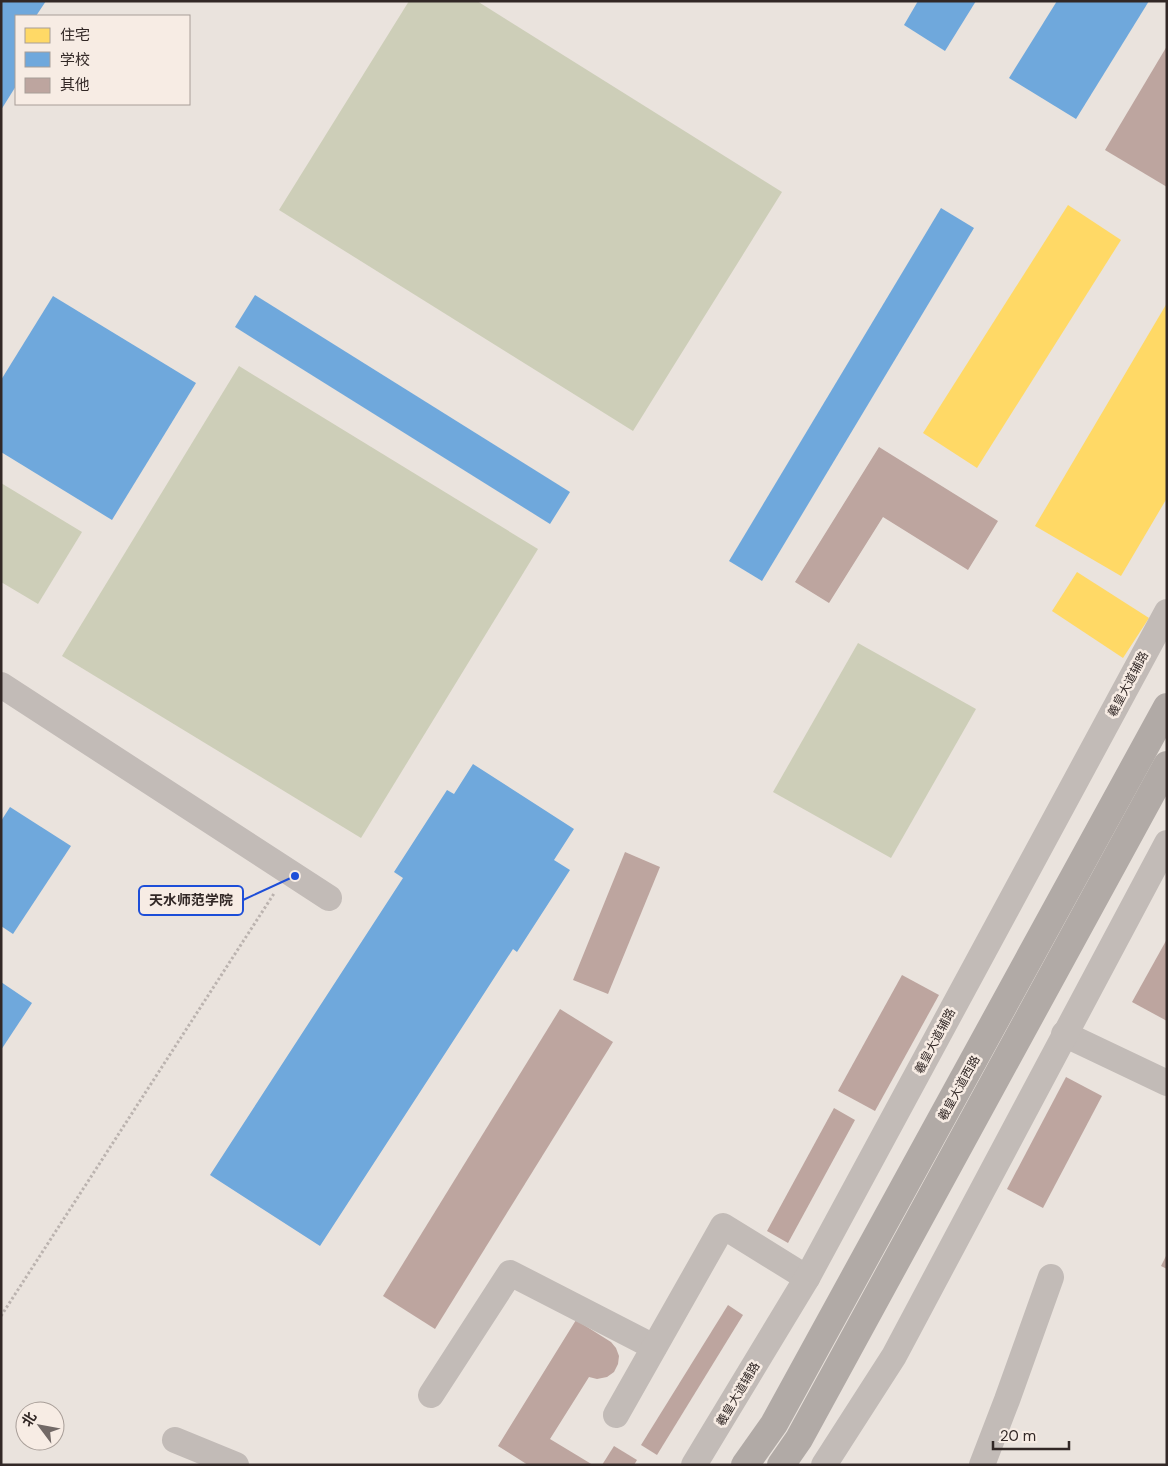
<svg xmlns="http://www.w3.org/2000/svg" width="1168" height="1466" font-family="'DM Sans','Noto Sans SC',sans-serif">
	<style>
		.green { fill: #cdceb8 }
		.homes { fill: #ffd966 }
		.schools { fill: #6fa8dc }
		.building { fill: #bda59f }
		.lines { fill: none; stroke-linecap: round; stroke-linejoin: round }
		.path { stroke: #bbb3af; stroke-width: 3; stroke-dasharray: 2.5 2.5; stroke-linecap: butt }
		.minor { stroke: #c2bbb7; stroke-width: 26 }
		.major { stroke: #b1aaa6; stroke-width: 28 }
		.labels { text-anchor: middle; stroke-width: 5; stroke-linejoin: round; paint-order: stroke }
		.street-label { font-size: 12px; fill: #322826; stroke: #f7ece4 }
		.leader { fill: none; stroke: #1d4ed8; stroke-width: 2 }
		.callout-dot { fill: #1d4ed8; stroke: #f7ece4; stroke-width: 2 }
		.callout { fill: #f7ece4; stroke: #1d4ed8; stroke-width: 2 }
		.callout-label { font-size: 14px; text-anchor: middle; font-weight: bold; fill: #322826 }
	</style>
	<rect width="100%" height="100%" fill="#eae3dd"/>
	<g class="green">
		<polygon points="409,1 477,1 782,192 633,431 279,210"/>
		<polygon points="239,366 538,549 361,838 62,656"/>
		<polygon points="1,483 82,532 38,604 1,582"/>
		<polygon points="858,643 976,709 891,858 773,792"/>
	</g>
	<g class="homes">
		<polygon points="1068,205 1121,240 977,468 923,433"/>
		<polygon points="1167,303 1167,498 1121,576 1035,526"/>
		<polygon points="1077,572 1149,618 1123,658 1052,611"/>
	</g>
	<g class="schools">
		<polygon points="1,1 46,1 36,16 16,16 16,86 1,110"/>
		<polygon points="918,1 976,1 945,51 904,25"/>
		<polygon points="1057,1 1149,1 1076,119 1009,78"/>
		<polygon points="941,208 974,228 762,581 729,561"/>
		<polygon points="255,295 570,492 550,524 235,327"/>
		<polygon points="53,296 196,383 112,520 1,452 1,380"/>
		<polygon points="473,764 574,829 554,860 570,870 517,952 513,949 320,1246 210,1175 403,878 394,872 447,790 454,794"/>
		<polygon points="10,807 71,846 13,934 1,926 1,821"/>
		<polygon points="1,982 32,1003 1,1050"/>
	</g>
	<g class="building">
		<polygon points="1167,46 1167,187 1105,150"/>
		<polygon points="879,447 998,521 968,570 883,517 829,603 795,582"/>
		<polygon points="625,852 660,867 608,994 573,980"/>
		<polygon points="1167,939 1167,1021 1132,1002"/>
		<polygon points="902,975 939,995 875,1111 838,1091"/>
		<polygon points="560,1009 613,1042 435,1329 383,1296"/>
		<polygon points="1066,1077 1102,1096 1043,1208 1007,1189"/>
		<polygon points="834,1108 855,1120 788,1243 767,1231"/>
		<polygon points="1167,1254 1167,1269 1161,1266"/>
		<polygon points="728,1305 743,1315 657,1455 641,1445"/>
		<polygon points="576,1320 611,1342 616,1348 619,1356 618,1364 614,1372 607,1377 597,1379 589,1377 550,1439 593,1465 528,1465 498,1446"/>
		<polygon points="614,1446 637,1460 634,1465 602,1465"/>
	</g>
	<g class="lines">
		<polyline class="path" points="1,1316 275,892"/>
		<g class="minor">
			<polyline points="1,685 329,898"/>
			<polyline points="1064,1034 1167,1083"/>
			<polyline points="431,1395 510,1273 654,1347"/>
			<polyline points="616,1415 723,1226 807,1278"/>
			<polyline points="175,1440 236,1465"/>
			<polyline points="694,1465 807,1278 1167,612"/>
			<polyline points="824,1465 894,1356 1167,843"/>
			<polyline points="982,1465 1007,1400 1051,1277"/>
		</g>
		<g class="major">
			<polyline points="745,1465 774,1424 1167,707"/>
			<polyline points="781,1465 799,1439 1167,765"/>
		</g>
	</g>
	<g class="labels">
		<g class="street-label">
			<text transform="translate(1128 684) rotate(-62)" y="4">羲皇大道辅路</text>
			<text transform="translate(935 1041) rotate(-62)" y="4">羲皇大道辅路</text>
			<text transform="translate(959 1088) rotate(-61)" y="4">羲皇大道西路</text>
			<text transform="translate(738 1394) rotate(-59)" y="4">羲皇大道辅路</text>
		</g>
	</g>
	<path class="leader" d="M295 876L243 900"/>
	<circle class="callout-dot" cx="295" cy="876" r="5"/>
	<rect class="callout" x="139" y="886" width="104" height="29" rx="5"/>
	<g class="callout-label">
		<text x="191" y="905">天水师范学院</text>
	</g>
	<rect width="1168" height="1466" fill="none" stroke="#322826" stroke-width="5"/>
	<rect x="15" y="15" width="175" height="90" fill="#f7ece4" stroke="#a89e98"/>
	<rect x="25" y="28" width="25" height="15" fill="#ffd966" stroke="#a89e98"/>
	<text x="60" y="40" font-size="15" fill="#322826">住宅</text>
	<rect x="25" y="52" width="25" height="15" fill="#6fa8dc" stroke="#a89e98"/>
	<text x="60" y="65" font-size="15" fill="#322826">学校</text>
	<rect x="25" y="78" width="25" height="15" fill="#bda59f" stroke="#a89e98"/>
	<text x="60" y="90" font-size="15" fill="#322826">其他</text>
	<g transform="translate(40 1426) rotate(302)"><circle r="24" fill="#f7ece4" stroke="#a89e98"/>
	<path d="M0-4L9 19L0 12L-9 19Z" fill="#726966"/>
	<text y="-8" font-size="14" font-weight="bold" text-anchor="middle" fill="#322826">北</text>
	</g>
	<path d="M993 1441v8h76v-8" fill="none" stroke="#322826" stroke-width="2.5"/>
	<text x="1000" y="1441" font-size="15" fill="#322826" stroke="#f7ece4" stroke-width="4" paint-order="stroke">20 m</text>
</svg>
